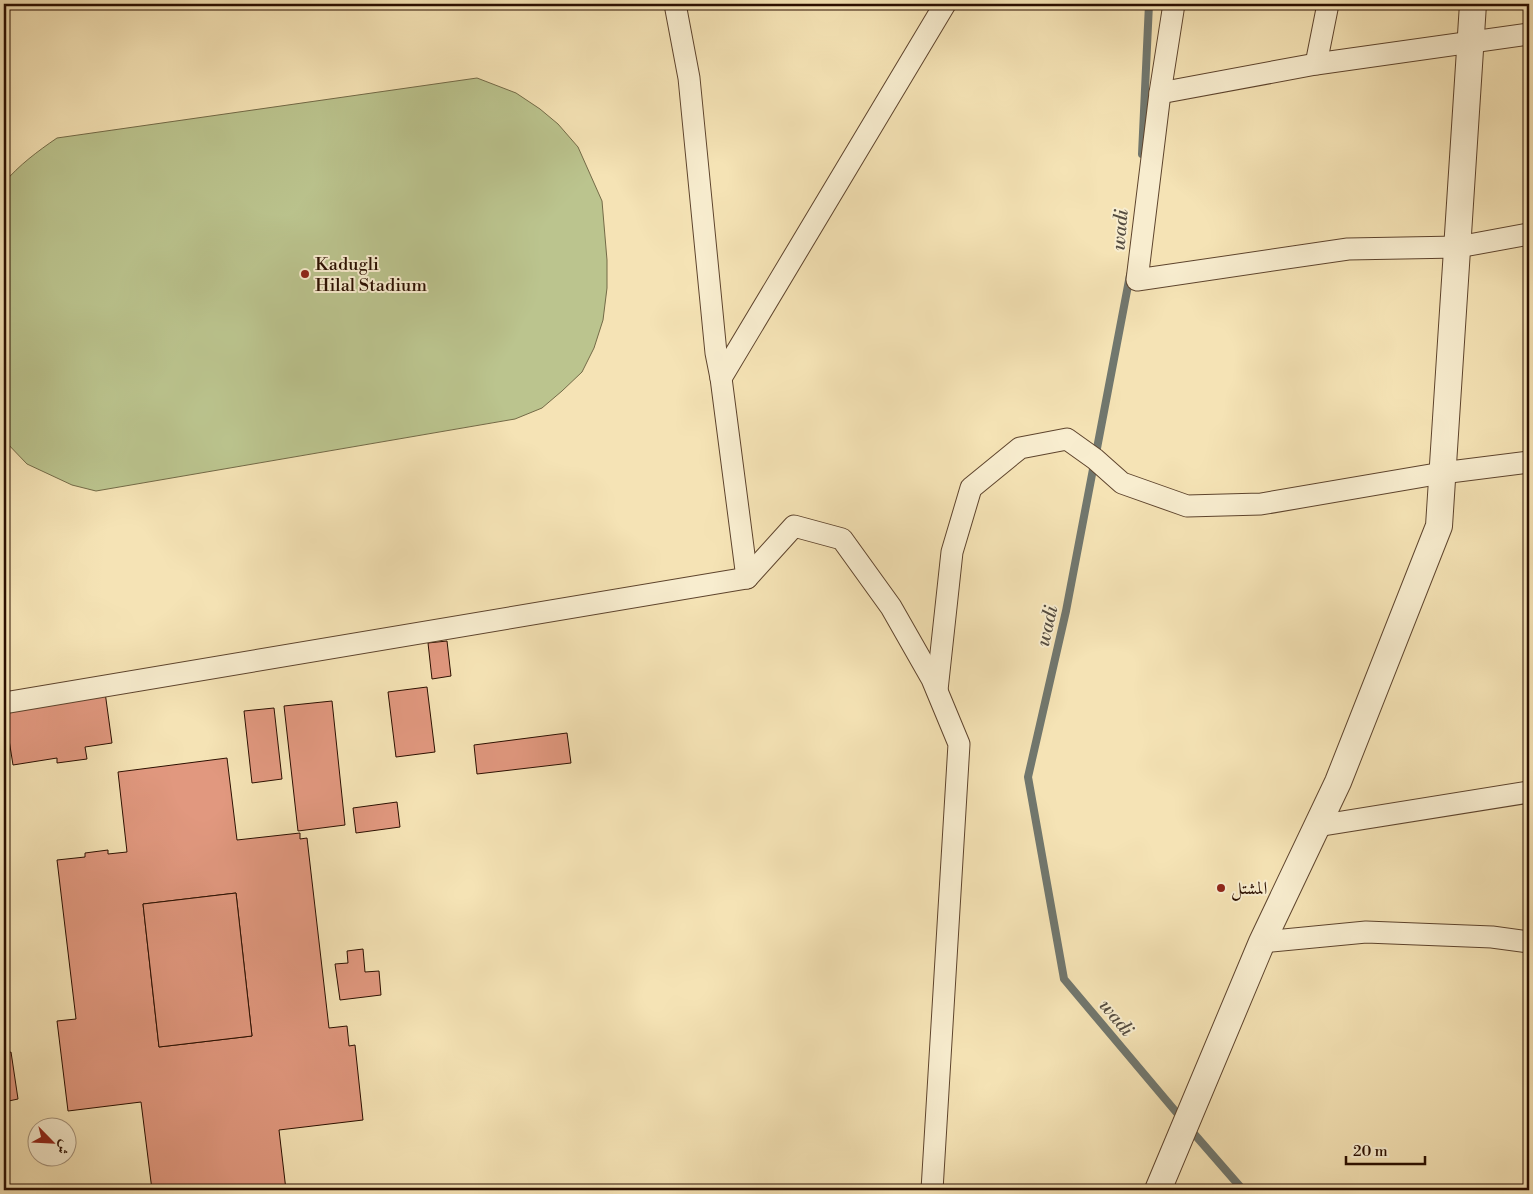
<svg xmlns="http://www.w3.org/2000/svg" width="1533" height="1194" font-family="'Libre Bodoni',Amiri,serif">
	<style>
		.green { fill: #bbc48e; stroke: #736a47 }
		.lines { fill: none; stroke-linecap: round; stroke-linejoin: round }
		.stream { stroke: #71776e; stroke-width: 8 }
		.building { fill: #e1987f; stroke: #2b0f00; fill-rule: evenodd }
		.minor-casing { stroke: #5e442d; stroke-width: 23 }
		.tertiary-casing { stroke: #5e442d; stroke-width: 28 }
		.minor { stroke: #f8edcf; stroke-width: 21 }
		.tertiary { stroke: #f8edcf; stroke-width: 26 }
		.poi-dot { fill: #8f2418; stroke: #f8edcf; stroke-width: 2 }
		.labels { text-anchor: middle; stroke-width: 4; stroke-linejoin: round; paint-order: stroke }
		.poi-label { font-size: 18px; fill: #2b0f00; stroke: #f8edcf; text-anchor: start }
		.water-label { font-size: 19px; font-style: italic; fill: #544c40; stroke: #f8edcf }
	</style>
	<rect width="100%" height="100%" fill="#f5e3b5"/>
	<filter id="stains"><feTurbulence type="fractalNoise" baseFrequency=".004" numOctaves="4"/><feColorMatrix values="0 0 0 0 .2 0 0 0 0 .09 0 0 0 0 .02 0 0 0 .5 -.17"/></filter>
	<radialGradient id="worn" r=".72"><stop offset=".6" stop-color="#630" stop-opacity="0"/><stop offset="1" stop-color="#630" stop-opacity=".3"/></radialGradient>
	<path class="green" d="M477,78L516,93L540,109L558,124L578,147L602,201L607,260V288L603,320L594,348L582,372L562,391L542,408L515,419L96,491L72,485L27,464L4,440V183C19,165 38,151 57,138Z"/>
	<g class="lines">
		<g class="stream">
			<polyline points="1142,154 1149,4"/>
			<polyline points="1130,275 1066,611 1028,777 1064,979 1182,1119"/>
			<polyline points="1189,1128 1243,1190"/>
		</g>
	</g>
	<g class="building">
		<polygon points="447,641 451,676 432,679 428,643"/>
		<polygon points="427,687 435,752 396,757 388,692"/>
		<polygon points="105,692 112,743 85,747 87,759 57,763 57,758 13,765 4,708"/>
		<polygon points="332,701 345,825 298,831 284,706"/>
		<polygon points="274,708 282,779 252,783 244,711"/>
		<polygon points="567,733 571,763 477,774 474,745"/>
		<path d="M227,758L237,840L300,833V839L307,838L329,1028L347,1026L349,1046L355,1045L363,1120L279,1130L286,1190H152L141,1102L68,1111L57,1021L76,1019L57,860L85,857V853L108,850V854L127,852L118,772ZM236,893L252,1036L159,1047L143,904Z"/>
		<polygon points="397,802 400,827 356,833 353,808"/>
		<polygon points="236,893 252,1036 159,1047 143,904"/>
		<polygon points="363,949 365,972 379,971 381,995 340,1000 335,964 348,963 347,951"/>
		<polygon points="11,1052 18,1099 4,1102 4,1054"/>
	</g>
	<g class="lines">
		<g class="minor-casing">
			<g id="minor">
				<polyline points="675,4 689,78 716,353 721,378 747,578"/>
				<polyline points="1174,4 1160,93 1137,280 1348,249 1458,247 1529,234"/>
				<polyline points="1316,64 1328,4"/>
				<polyline points="1160,93 1316,64 1529,34"/>
				<polyline points="721,378 945,4"/>
				<polyline points="937,690 952,552 971,488 1020,448 1067,439 1095,459 1122,483 1187,506 1261,504 1442,473 1529,462"/>
				<polyline points="4,703 747,578 794,526 842,539 891,607 932,679 959,744 932,1190"/>
				<polyline points="1317,826 1529,792"/>
				<polyline points="1262,942 1366,932 1492,937 1529,942"/>
			</g>
		</g>
		<g class="tertiary-casing">
			<polyline id="tertiary" points="1158,1190 1262,942 1338,782 1439,526 1473,4"/>
		</g>
		<use href="#minor" class="minor"/>
		<use href="#tertiary" class="tertiary"/>
	</g>
	<g class="poi-dot">
		<circle cx="305" cy="274" r="5"/>
		<circle cx="1221" cy="888" r="5"/>
	</g>
	<g class="labels">
		<g class="poi-label">
			<text x="315" y="270">Kadugli<tspan x="315" dy="21">Hilal Stadium</tspan></text>
			<text x="1231" y="894">المشتل</text>
		</g>
		<g class="water-label">
			<text transform="translate(1119 230) rotate(-85)" y="7">wadi</text>
			<text transform="translate(1046 626) rotate(-77)" y="7">wadi</text>
			<text transform="translate(1117 1017) rotate(50)" y="7">wadi</text>
		</g>
	</g>
	<rect width="1533" height="1194" fill="none" stroke="#f5e3b5" stroke-width="20"/>
	<rect x="5" y="5" width="1523" height="1184" fill="none" stroke="#2b0f00" stroke-width="2.5"/>
	<rect x="10" y="10" width="1513" height="1174" fill="none" stroke="#2b0f00"/>
	<g transform="translate(52 1142) rotate(114)"><circle r="24" fill="#f8edcf" stroke="#a6947c"/>
	<path d="M0-4L9 19L0 12L-9 19Z" fill="#8f2418"/>
	<text y="-8" font-size="14" font-weight="bold" text-anchor="middle" fill="#2b0f00">ش</text>
	</g>
	<path d="M1346 1156v8h79v-8" fill="none" stroke="#2b0f00" stroke-width="2.5"/>
	<text x="1353" y="1156" font-size="15" fill="#2b0f00" stroke="#f8edcf" stroke-width="4" paint-order="stroke">20 m</text>
	<rect width="100%" height="100%" filter="url(#stains)"/>
	<rect width="100%" height="100%" fill="url(#worn)"/>
</svg>
